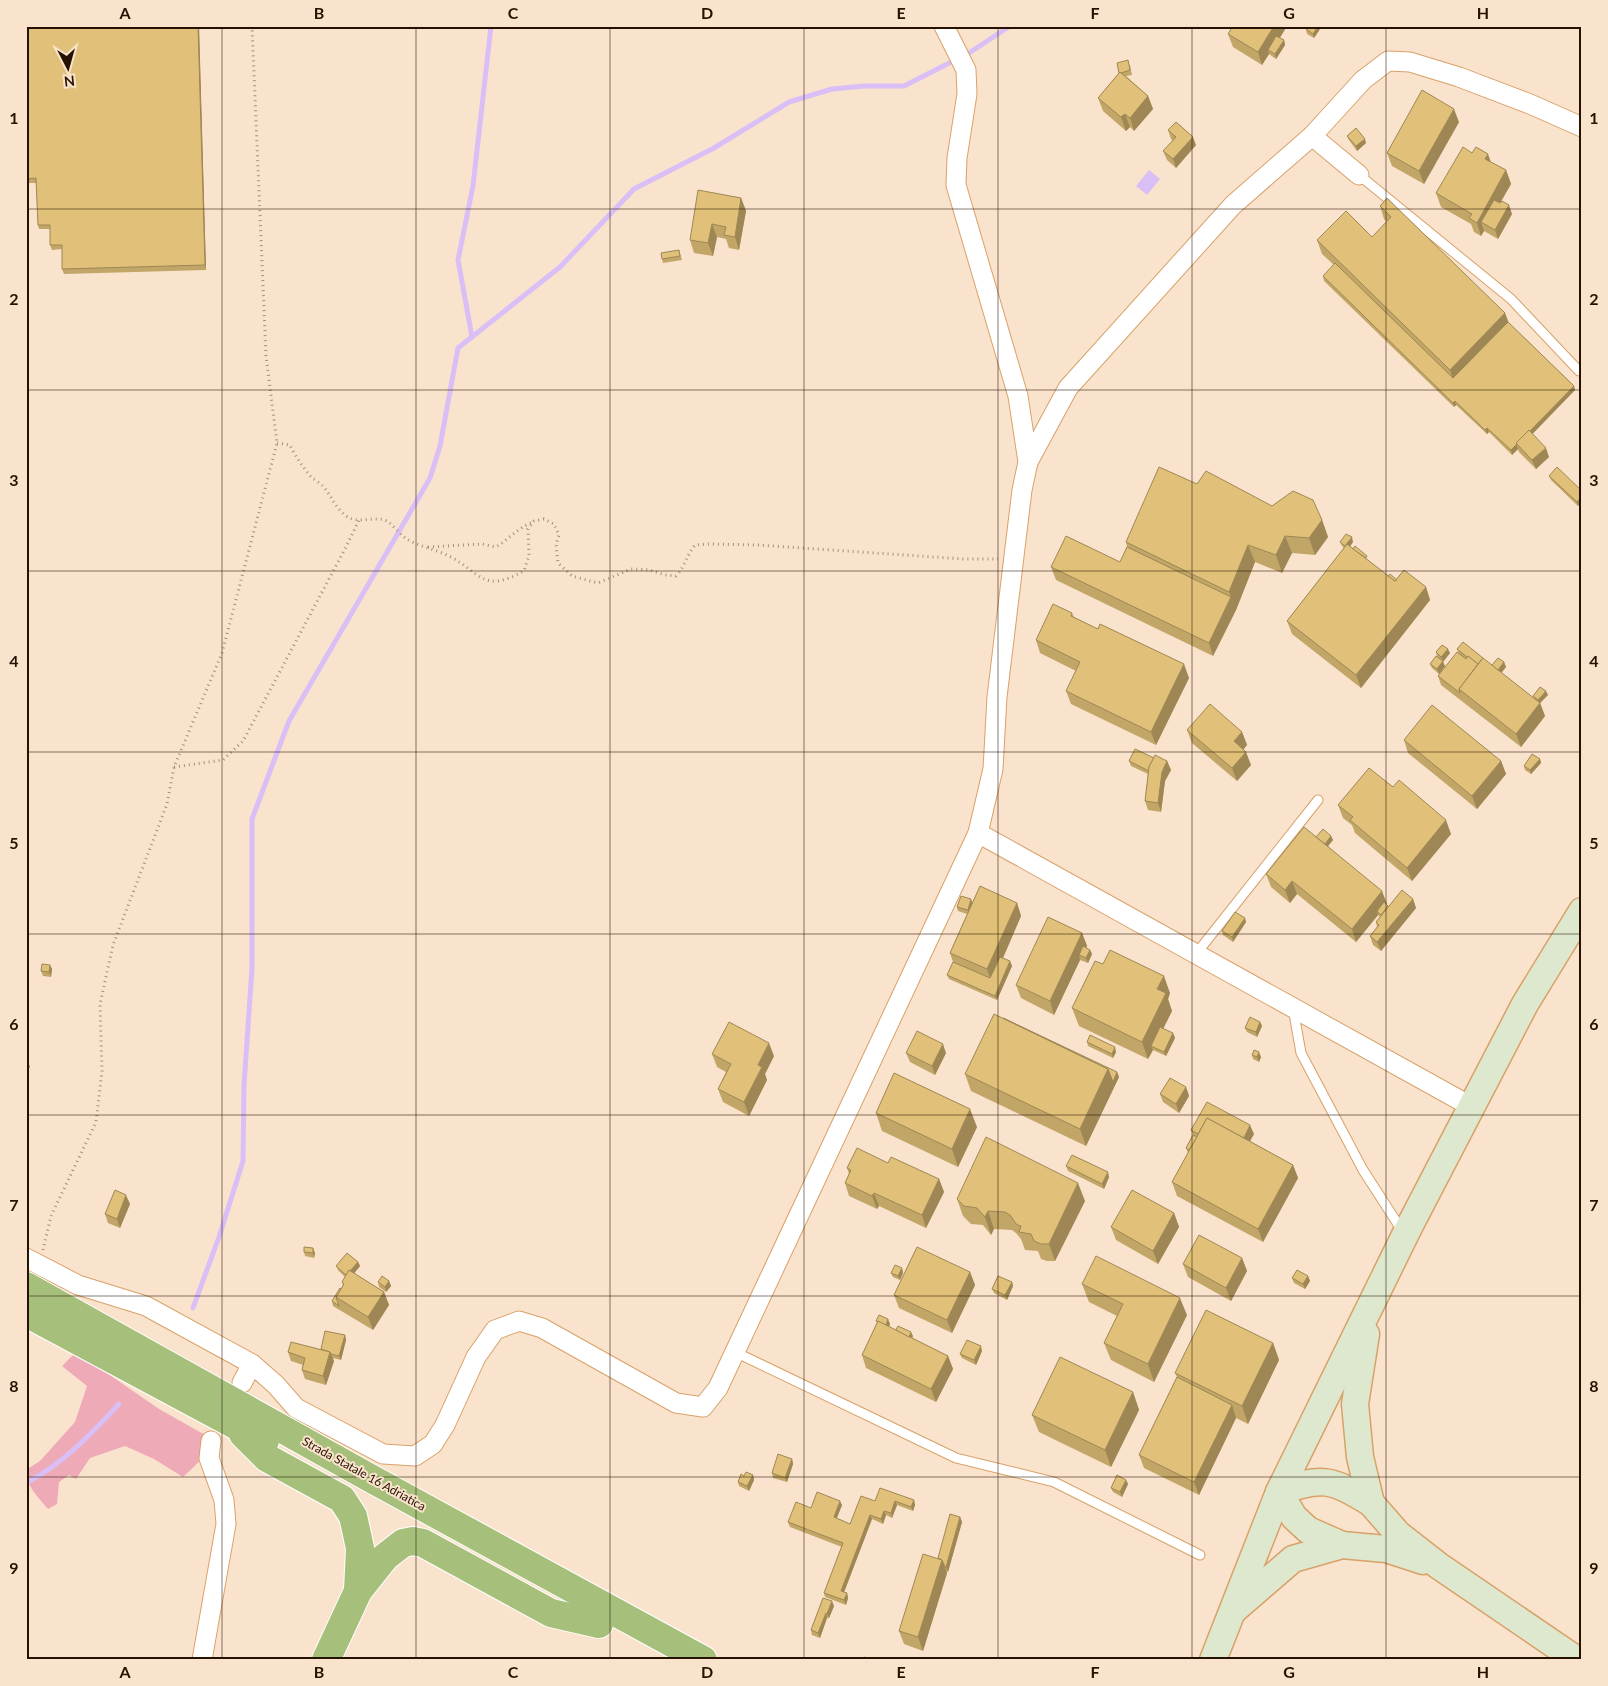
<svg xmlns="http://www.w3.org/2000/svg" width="1608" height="1686" font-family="Lato,sans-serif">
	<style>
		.green { fill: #eeaab6 }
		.water { fill: #dabff7 }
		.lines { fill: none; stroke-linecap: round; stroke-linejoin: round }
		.stream { stroke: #dabff7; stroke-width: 5 }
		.service-casing { stroke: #d8a168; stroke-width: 11 }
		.minor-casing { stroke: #d8a168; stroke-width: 21 }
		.secondary-casing { stroke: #d8a168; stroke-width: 29 }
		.trunk-casing { stroke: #fff; stroke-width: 30 }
		.path { stroke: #a58f7a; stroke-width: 3; stroke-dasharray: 1 4; stroke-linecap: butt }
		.service { stroke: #fff; stroke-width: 9 }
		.minor { stroke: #fff; stroke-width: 19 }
		.secondary { stroke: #dee8ce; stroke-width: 26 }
		.trunk { stroke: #a6c07c; stroke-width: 28 }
		.wall { fill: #c2a668 }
		.shaded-wall { fill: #9e8755 }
		.building { fill: #e1c179; stroke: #9e8755 }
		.grid { fill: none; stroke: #261200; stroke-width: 1; stroke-opacity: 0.55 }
		.labels { text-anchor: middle; stroke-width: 4; stroke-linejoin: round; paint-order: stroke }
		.street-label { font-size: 12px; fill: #261200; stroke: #fae3cc }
		.neatline { fill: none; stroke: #261200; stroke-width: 2 }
		.grid-label { font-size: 16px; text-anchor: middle; font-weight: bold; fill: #261200 }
	</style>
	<rect width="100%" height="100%" fill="#fae3cc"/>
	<path class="green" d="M74,1354L104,1371L159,1409L207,1436L205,1456L183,1477L154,1459L125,1446L90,1458L76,1479L69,1475L59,1482L57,1504L48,1509C38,1497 26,1486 26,1470L40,1461L75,1422L87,1386L62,1366Z"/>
	<polygon class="water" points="1149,170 1160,179 1147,195 1136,186"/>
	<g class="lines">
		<g class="stream">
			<polyline points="472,337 458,260 473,186 491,26"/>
			<polyline points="193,1308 219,1237 243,1161 244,1085 252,968 252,819 289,721 430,478 440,446 458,348 560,267 634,189 714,148 789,102 832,89 864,86 904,86 969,53 1010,26"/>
			<path d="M26,1483C63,1464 91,1434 119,1404"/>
		</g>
		<g class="service-casing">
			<g id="service">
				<polyline points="1359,175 1511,299 1579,371"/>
				<polyline points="1196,954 1318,800"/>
				<polyline points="1293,1008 1301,1053 1363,1170 1403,1232"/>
				<polyline points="735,1352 956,1458 1054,1482 1200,1555"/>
			</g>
		</g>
		<g class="minor-casing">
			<g id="minor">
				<polyline points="944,26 966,70 967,94 957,158 956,185 1018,396 1028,462"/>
				<polyline points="1312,136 1363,80 1388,61 1410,62 1459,77 1530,104 1582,127"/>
				<polyline points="978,833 993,769 997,697 1022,490 1028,462 1068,388 1233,205 1312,136 1359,175"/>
				<polyline points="26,1258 78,1285 146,1306 252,1364 276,1385 296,1408 383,1454 415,1456 433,1444 445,1425 476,1357 495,1330 519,1321 542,1328 676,1403 703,1407 718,1388 978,833 1472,1107"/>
				<polyline points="242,1383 252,1364"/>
				<polyline points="202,1660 226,1524 224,1500 209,1458 211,1441"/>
			</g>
		</g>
		<g class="secondary-casing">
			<g id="secondary">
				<polyline points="1366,1334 1355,1404 1360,1457 1371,1503 1398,1534 1439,1566 1577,1660"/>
				<path d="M1342,1545L1308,1530L1294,1517L1279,1492C1322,1476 1332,1479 1371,1503"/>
				<polyline points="1234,1610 1293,1559 1342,1545 1386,1549 1423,1561"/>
				<polyline points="1213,1660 1279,1492 1409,1227 1525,1004 1582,911"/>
			</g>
		</g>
		<g class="trunk-casing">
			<g id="trunk">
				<polyline points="26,1286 370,1478 703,1660"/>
				<polyline points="26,1313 265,1441"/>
				<polyline points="243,1434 267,1458 342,1499 353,1516 360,1548 358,1591"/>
				<polyline points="326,1660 358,1591 385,1557 403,1543 413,1541 423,1543 551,1613 599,1624"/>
			</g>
		</g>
		<g class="path">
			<path d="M277,443L290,445C295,456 303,467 311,477C315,480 320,483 323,486C332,497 334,506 346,516C358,525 374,515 387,521C393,525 398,532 404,537C416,546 435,549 449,556C482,573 482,594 524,571L529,555L528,529L534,521L544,519L554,524L559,535L556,544L558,563L572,576L598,583L631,569L650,570L665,575L676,576C685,567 686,556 695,545L709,544L758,545L963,559H998"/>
			<path d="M428,547L482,544L496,547C510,538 518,528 533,522"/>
			<polyline points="174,767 223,760 243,741 346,547 359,520"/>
			<polyline points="43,1250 51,1216 96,1122 102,1071 100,1004 113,945 167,804 174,767 222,653 277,443 266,356 252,26"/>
		</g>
		<use href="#service" class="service"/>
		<use href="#minor" class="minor"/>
		<use href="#secondary" class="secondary"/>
		<use href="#trunk" class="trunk"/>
	</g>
	<g class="wall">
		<polygon points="26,26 199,26 206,270 64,274 62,269 62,249 52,250 50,245 50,229 39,229 38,225 36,183 26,183"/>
		<polygon points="1233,26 1287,26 1280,38 1284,40 1285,45 1276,59 1269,54 1262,65 1233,47 1228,34"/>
		<polygon points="1308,26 1322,26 1314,38 1307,34 1306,29"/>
		<polygon points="1130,65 1132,75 1126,76 1148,96 1153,109 1134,131 1130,127 1126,131 1103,111 1098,98 1119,73"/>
		<polygon points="1459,122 1424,184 1392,166 1387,153"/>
		<polygon points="1168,130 1196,145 1176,168 1167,160 1163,151 1173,141 1171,139"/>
		<polygon points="1347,136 1366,143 1357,151 1349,140"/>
		<polygon points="1472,153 1506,170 1511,184 1500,203 1512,214 1498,239 1484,231 1481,236 1474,232 1471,224 1441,207 1436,193"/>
		<polygon points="741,198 746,211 739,250 729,248 726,239 717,237 713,256 694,253 690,240"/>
		<polygon points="1380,206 1505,313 1508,322 1574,386 1575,390 1532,434 1549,457 1536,469 1519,452 1518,449 1512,455 1489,432 1487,434 1456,405 1454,407 1324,281 1323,276 1334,265 1322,254 1317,240 1372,237 1387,222 1384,219"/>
		<polygon points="679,250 682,260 663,263 662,259"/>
		<polygon points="1549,476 1582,491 1582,502 1578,506 1551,480"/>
		<polygon points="1197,484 1272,506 1322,520 1328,537 1315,555 1292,553 1282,573 1255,562 1236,610 1213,656 1056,580 1051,567 1120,562 1127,547 1126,542"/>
		<polygon points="1340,542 1353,542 1350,546 1388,576 1397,580 1426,587 1430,600 1361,688 1292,634 1287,621 1344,548 1342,546"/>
		<polygon points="1072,613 1074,617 1189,678 1156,745 1071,704 1066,691 1076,671 1040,653 1036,640"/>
		<polygon points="1457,649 1492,665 1504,662 1506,667 1501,673 1534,698 1533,696 1548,695 1540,703 1545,716 1521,747 1441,685 1438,676 1459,654"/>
		<polygon points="1436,652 1450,653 1443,662 1445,666 1439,674 1432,668 1430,664 1437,657"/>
		<polygon points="1187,730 1242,732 1247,745 1243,749 1251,765 1237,781 1192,743"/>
		<polygon points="1404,740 1501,761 1506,774 1477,809 1408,753"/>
		<polygon points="1154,758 1167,761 1171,770 1165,781 1161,812 1148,810 1145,801 1148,774 1131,766 1129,761"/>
		<polygon points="1540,759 1541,763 1531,774 1525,770 1524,766"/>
		<polygon points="1393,787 1451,834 1412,881 1355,833 1352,825 1343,818 1338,805"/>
		<polygon points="1331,836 1333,840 1328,846 1387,904 1387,905 1388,906 1413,899 1416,908 1381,951 1373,945 1370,936 1377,927 1376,922 1380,917 1378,915 1356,942 1297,894 1290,903 1271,887 1266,874 1316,837"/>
		<polygon points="972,903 1017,903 1021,916 1003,958 1010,961 1012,966 997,1000 949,979 947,975 953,962 950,953 967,914 958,911 957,907"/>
		<polygon points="1246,922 1233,942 1223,935 1222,931"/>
		<polygon points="1082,933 1087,946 1086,948 1090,950 1092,954 1088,963 1080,960 1054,1015 1021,998 1016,985"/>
		<polygon points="50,965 52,969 51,977 43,976 41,971"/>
		<polygon points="1170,993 1168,999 1172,1011 1163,1029 1173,1033 1175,1038 1166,1056 1153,1050 1148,1059 1079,1026 1072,1008"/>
		<polygon points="1260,1022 1262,1026 1257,1037 1247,1032 1245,1028"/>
		<polygon points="1087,1042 1116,1052 1113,1058 1088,1046"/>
		<polygon points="906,1053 946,1053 935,1075 910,1062"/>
		<polygon points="712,1054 774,1056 765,1074 767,1080 749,1116 723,1102 718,1089 726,1072 717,1067"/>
		<polygon points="1252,1055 1261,1057 1259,1062 1253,1059"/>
		<polygon points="1117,1072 1119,1077 1086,1146 971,1091 965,1074"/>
		<polygon points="1186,1087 1189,1096 1179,1113 1163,1102 1160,1094"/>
		<polygon points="876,1113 977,1127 958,1167 882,1131"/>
		<polygon points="1191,1130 1254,1134 1250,1141 1293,1165 1298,1178 1263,1242 1177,1196 1172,1182 1188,1153 1186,1148 1193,1135"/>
		<polygon points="888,1163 939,1179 944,1192 926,1228 879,1206 877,1209 849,1196 845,1183 849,1174 847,1168"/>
		<polygon points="1066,1166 1109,1177 1104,1189 1068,1171"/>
		<polygon points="957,1199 1085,1201 1055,1261 1047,1261 1041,1259 1038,1251 1025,1250 1021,1239 1016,1233 1012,1230 994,1229 991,1235 983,1225 971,1224 963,1216"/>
		<polygon points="130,1204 120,1228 108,1223 105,1214"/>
		<polygon points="1174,1213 1179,1227 1158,1264 1116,1240 1111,1227"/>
		<polygon points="304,1252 315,1253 314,1258 305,1256"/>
		<polygon points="1242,1258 1247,1271 1231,1301 1188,1277 1183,1264"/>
		<polygon points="358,1262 360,1266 354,1273 384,1292 389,1305 373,1330 333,1306 332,1301 343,1286 342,1282 345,1277 338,1270 336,1266"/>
		<polygon points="902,1268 903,1273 900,1280 893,1277 891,1273"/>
		<polygon points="970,1272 975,1285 952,1333 899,1308 894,1295"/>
		<polygon points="1308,1276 1310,1281 1305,1289 1294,1283 1292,1278"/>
		<polygon points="389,1281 391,1286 386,1292 379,1287 378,1282"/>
		<polygon points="1012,1282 1013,1286 1007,1300 994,1293 992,1289"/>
		<polygon points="1082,1284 1187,1315 1154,1382 1111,1360 1104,1343 1117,1316 1089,1302"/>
		<polygon points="876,1321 890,1324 889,1327 913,1336 912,1338 948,1356 953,1369 936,1402 866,1368 862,1355 877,1323"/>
		<polygon points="345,1335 346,1340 341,1360 333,1358 334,1361 326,1385 305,1379 302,1370 303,1365 291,1361 288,1352 321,1349"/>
		<polygon points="1273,1343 1279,1360 1248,1424 1236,1418 1199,1495 1144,1468 1139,1455 1177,1377 1175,1373"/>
		<polygon points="982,1351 976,1365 962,1358 960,1354"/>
		<polygon points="1133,1392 1139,1410 1111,1467 1039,1432 1032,1415"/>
		<polygon points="792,1459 793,1464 787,1482 773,1478 772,1473"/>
		<polygon points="753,1475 754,1480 749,1491 739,1486 738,1482 744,1476"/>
		<polygon points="1126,1480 1128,1484 1122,1497 1113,1492 1111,1488"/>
		<polygon points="914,1500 915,1505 913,1511 897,1505 892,1518 886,1515 883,1524 872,1519 844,1592 847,1593 848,1598 846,1605 825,1597 824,1593 842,1547 790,1527 788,1522 811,1508 842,1505 837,1518 850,1524 875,1501"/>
		<polygon points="960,1517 962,1522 948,1572 947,1571 947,1573 923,1651 904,1644 899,1631"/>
		<polygon points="823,1598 834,1606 829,1618 827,1618 820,1638 812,1635 811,1630"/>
	</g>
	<g class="shaded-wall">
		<polygon points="198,26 199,26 206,270 205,265"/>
		<polygon points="1274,26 1287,26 1271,52 1268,50 1269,54 1262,65 1258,52"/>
		<polygon points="1318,26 1322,26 1314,38 1313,34"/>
		<polygon points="1284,40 1285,45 1276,59 1275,54"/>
		<polygon points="1148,96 1153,109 1134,131 1130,118"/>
		<polygon points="1454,109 1459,122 1424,184 1419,171"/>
		<polygon points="1125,114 1130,127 1126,131 1121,117"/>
		<polygon points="1193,137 1196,145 1176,168 1173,159"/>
		<polygon points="1365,139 1366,143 1357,151 1356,146"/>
		<polygon points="1488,154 1493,168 1485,159"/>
		<polygon points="1506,170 1511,184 1487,226 1481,222 1484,231 1481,236 1477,223"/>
		<polygon points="741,198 746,211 739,250 735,237"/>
		<polygon points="1509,205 1512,214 1498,239 1495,230"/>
		<polygon points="712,224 717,237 713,256 708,243"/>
		<polygon points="1505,313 1510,326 1454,383 1450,370"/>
		<polygon points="1574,386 1575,390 1520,447 1517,444"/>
		<polygon points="1455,401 1456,405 1454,407 1453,403"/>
		<polygon points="1487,428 1489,432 1487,434 1485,430"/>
		<polygon points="1516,444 1518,449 1512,455 1511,450"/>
		<polygon points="1546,448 1549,457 1536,469 1532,460"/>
		<polygon points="1582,496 1582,502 1578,506 1577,502"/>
		<polygon points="1322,520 1328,537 1315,555 1309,538"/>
		<polygon points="1285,536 1292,553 1282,573 1276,555"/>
		<polygon points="1352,537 1353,542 1347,551 1345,546"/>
		<polygon points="1248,545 1255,562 1236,610 1213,656 1209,643 1231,597 1229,592"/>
		<polygon points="1426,587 1430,600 1361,688 1356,675"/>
		<polygon points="1448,649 1450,653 1443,662 1445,666 1439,674 1437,669 1443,661 1441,657"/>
		<polygon points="1504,662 1506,667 1498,677 1496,673"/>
		<polygon points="1184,664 1189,678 1156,745 1151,732"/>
		<polygon points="1546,691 1548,695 1540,703 1545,716 1521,747 1516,734 1539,704 1538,700"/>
		<polygon points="1242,732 1247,745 1239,755 1234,741"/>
		<polygon points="1246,752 1251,765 1237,781 1232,768"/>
		<polygon points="1540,759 1541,763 1531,774 1530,770"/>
		<polygon points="1167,761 1171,770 1165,781 1161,812 1158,803 1162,772"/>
		<polygon points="1501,761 1506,774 1477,809 1472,796"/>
		<polygon points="1446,820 1451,834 1412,881 1407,868"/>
		<polygon points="1331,836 1333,840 1323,852 1322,848"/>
		<polygon points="1292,881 1297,894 1290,903 1285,890"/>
		<polygon points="1382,891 1387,904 1379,914 1377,911 1378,915 1356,942 1352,929"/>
		<polygon points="971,899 973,904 969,915 968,910"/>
		<polygon points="1413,899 1416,908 1381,951 1377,942"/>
		<polygon points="1017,903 1021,916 992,983 987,969"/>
		<polygon points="1245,918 1246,922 1233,942 1232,937"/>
		<polygon points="1082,933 1087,946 1082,956 1079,955 1080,960 1054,1015 1050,1001"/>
		<polygon points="1090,950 1092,954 1088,963 1086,958"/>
		<polygon points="1010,961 1012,966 997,1000 995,996"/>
		<polygon points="50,965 52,969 51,977 49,972"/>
		<polygon points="1164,976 1170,993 1168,999 1172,1011 1154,1047 1151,1046 1153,1050 1148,1059 1142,1042 1157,989"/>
		<polygon points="1260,1022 1262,1026 1257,1037 1256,1032"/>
		<polygon points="1173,1033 1175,1038 1166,1056 1164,1052"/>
		<polygon points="26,1036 29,1042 26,1046"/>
		<polygon points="769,1043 774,1056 765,1074 767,1080 749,1116 744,1102 758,1065"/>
		<polygon points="943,1044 946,1053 935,1075 932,1066"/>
		<polygon points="1115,1047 1116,1052 1113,1058 1112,1054"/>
		<polygon points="1259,1052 1261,1057 1259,1062 1257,1057"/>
		<polygon points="26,1057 30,1067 26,1073"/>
		<polygon points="1108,1069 1117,1072 1119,1077 1086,1146 1080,1129"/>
		<polygon points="1186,1087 1189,1096 1179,1113 1176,1104"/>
		<polygon points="970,1109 977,1127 958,1167 952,1149"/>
		<polygon points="1250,1125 1254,1134 1245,1150 1242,1141"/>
		<polygon points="1293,1165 1298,1178 1263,1242 1258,1229"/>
		<polygon points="1108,1172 1109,1177 1104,1189 1102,1184"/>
		<polygon points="939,1179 944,1192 926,1228 922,1215"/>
		<polygon points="1078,1183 1085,1201 1055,1261 1049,1244"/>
		<polygon points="874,1193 879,1206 877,1209 872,1196"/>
		<polygon points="126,1195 130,1204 120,1228 117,1219"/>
		<polygon points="988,1211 994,1229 991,1235 985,1217"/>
		<polygon points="1174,1213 1179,1227 1158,1264 1153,1251"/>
		<polygon points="313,1248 315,1253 314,1258 313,1253"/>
		<polygon points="1242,1258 1247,1271 1231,1301 1226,1288"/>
		<polygon points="358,1262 360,1266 349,1280 347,1275"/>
		<polygon points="902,1268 903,1273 900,1280 898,1276"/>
		<polygon points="970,1272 975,1285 952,1333 947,1320"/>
		<polygon points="1308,1276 1310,1281 1305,1289 1303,1284"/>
		<polygon points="389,1281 391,1286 386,1292 385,1287"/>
		<polygon points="1012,1282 1013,1286 1007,1300 1005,1295"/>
		<polygon points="384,1292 389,1305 373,1330 368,1317"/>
		<polygon points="1180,1298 1187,1315 1154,1382 1148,1364"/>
		<polygon points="888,1319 890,1324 887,1330 886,1325"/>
		<polygon points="911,1332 913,1336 907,1347 906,1343"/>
		<polygon points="345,1335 346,1340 341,1360 339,1356"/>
		<polygon points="1273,1343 1279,1360 1248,1424 1242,1406"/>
		<polygon points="981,1346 982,1351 976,1365 974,1360"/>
		<polygon points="330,1352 334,1361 326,1385 323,1376"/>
		<polygon points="948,1356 953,1369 936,1402 931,1389"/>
		<polygon points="1133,1392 1139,1410 1111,1467 1105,1450"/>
		<polygon points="1232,1405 1236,1418 1199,1495 1194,1482"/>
		<polygon points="792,1459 793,1464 787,1482 785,1478"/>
		<polygon points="753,1475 754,1480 749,1491 747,1486"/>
		<polygon points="1126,1480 1128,1484 1122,1497 1120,1492"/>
		<polygon points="914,1500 915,1505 913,1511 911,1507"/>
		<polygon points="840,1501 842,1505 835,1522 834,1517"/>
		<polygon points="895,1501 897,1505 892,1518 891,1513"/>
		<polygon points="884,1511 886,1515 883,1524 881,1519"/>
		<polygon points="870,1515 872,1519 843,1595 841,1591"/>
		<polygon points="960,1517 962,1522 948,1572 946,1567"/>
		<polygon points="942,1560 947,1573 923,1651 918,1637"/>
		<polygon points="847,1593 848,1598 846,1605 844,1600"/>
		<polygon points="832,1601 834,1606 829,1618 827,1614"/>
		<polygon points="826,1613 827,1618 820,1638 818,1633"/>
	</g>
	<g class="building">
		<polygon points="26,26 198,26 205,265 62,269 62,245 50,245 50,225 38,225 36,178 26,179"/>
		<polygon points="1233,26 1274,26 1258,52 1228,34"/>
		<polygon points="1308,26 1318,26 1313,34 1306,29"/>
		<polygon points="1276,36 1284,40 1275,54 1268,50"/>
		<polygon points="1128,60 1130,70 1121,73 1120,72 1119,73 1117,63"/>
		<polygon points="1120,72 1148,96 1130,118 1125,114 1121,117 1098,98"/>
		<polygon points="1422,90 1454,109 1419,171 1387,153"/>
		<polygon points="1176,122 1193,137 1173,159 1163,151 1176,137 1168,130"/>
		<polygon points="1356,128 1365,139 1356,146 1347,136"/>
		<polygon points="1463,147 1472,153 1476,147 1488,154 1485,159 1506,170 1477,223 1469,218 1472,214 1436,193"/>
		<polygon points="698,190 741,198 735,237 724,235 726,227 712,224 708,243 690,240"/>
		<polygon points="1387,198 1505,313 1450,370 1317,240 1346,211 1372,237 1391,217 1380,206"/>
		<polygon points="1494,200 1500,203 1502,201 1509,205 1495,230 1481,222"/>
		<polygon points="679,250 680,256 662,259 661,253"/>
		<polygon points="1335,263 1453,378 1508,322 1574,386 1530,431 1516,443 1517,444 1511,450 1487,428 1485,430 1455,401 1453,403 1323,276"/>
		<polygon points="1529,430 1546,448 1532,460 1516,443"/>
		<polygon points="1159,467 1197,484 1206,471 1272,506 1293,491 1313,500 1322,520 1309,538 1285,536 1276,555 1248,545 1229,592 1126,542"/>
		<polygon points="1557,467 1582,491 1582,496 1577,502 1549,476"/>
		<polygon points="1346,534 1352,537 1345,546 1340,542"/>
		<polygon points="1066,536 1120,562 1127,547 1231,597 1209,643 1051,567"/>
		<polygon points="1347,544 1395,581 1404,570 1426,587 1356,675 1287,621"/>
		<polygon points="1355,546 1367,556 1366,558 1353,549"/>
		<polygon points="1390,574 1397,580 1395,581 1388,576"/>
		<polygon points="1053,604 1072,613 1071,616 1098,629 1100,624 1184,664 1151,732 1066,691 1080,662 1036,640"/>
		<polygon points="1463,642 1483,658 1478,664 1468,656 1467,657 1457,649"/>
		<polygon points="1442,645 1448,649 1441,657 1436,652"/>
		<polygon points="1457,652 1466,659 1468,656 1478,664 1459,689 1460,693 1438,676"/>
		<polygon points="1436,656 1443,661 1437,669 1430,664"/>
		<polygon points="1483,658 1540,703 1516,734 1459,689"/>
		<polygon points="1498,658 1504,662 1498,670 1492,665"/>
		<polygon points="1540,687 1546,691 1538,700 1533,696"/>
		<polygon points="1210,704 1242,732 1234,741 1246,752 1232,768 1187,730"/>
		<polygon points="1432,705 1501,761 1472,796 1404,740"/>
		<polygon points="1135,749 1154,758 1149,767 1149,771 1129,761"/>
		<polygon points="1532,754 1540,759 1530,770 1524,766"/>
		<polygon points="1155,755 1167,761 1162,772 1158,803 1145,801 1149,767"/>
		<polygon points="1369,768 1393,787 1399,780 1446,820 1407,868 1350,820 1353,817 1338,805"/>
		<polygon points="1304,827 1382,891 1352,929 1292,881 1285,890 1266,874"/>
		<polygon points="1323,829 1331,836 1325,844 1316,837"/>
		<polygon points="980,886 1017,903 987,969 950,953"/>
		<polygon points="1402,890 1413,899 1377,942 1370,936 1379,925 1376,922"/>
		<polygon points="961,896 971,899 968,910 957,907"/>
		<polygon points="1384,902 1388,906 1381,915 1377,911"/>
		<polygon points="1235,912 1245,918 1232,937 1222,931"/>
		<polygon points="1048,917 1082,933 1050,1001 1016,985"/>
		<polygon points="1083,946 1090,950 1086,958 1079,955"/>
		<polygon points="1110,950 1164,976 1157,989 1166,993 1142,1042 1072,1008 1095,961 1103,964"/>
		<polygon points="1000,957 1010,961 995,996 947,975 953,962 990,978"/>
		<polygon points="42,964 50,965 49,972 41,971"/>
		<polygon points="994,1014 1108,1069 1080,1129 965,1074"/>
		<polygon points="1250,1017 1260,1022 1256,1032 1245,1028"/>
		<polygon points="1003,1018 1117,1072 1113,1082 1108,1069"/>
		<polygon points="729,1022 769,1043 758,1065 762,1067 744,1102 718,1089 731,1064 712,1054"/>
		<polygon points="1160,1027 1173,1033 1164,1052 1151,1046"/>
		<polygon points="917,1031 943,1044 932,1066 906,1053"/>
		<polygon points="1090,1035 1115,1047 1112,1054 1087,1042"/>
		<polygon points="1254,1050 1259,1052 1257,1057 1252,1055"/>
		<polygon points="894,1073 970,1109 952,1149 876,1113"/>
		<polygon points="1170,1078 1186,1087 1176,1104 1160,1094"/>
		<polygon points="1207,1102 1250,1125 1244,1138 1207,1118 1198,1134 1191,1130"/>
		<polygon points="1207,1118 1293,1165 1258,1229 1172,1182"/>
		<polygon points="1193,1135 1197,1137 1189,1150 1186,1148"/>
		<polygon points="986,1137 1078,1183 1049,1244 1041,1244 1034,1241 1031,1234 1019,1232 1021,1226 1017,1225 1010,1215 1005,1212 988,1211 985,1217 977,1208 964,1206 957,1199"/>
		<polygon points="857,1148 888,1163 891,1157 939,1179 922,1215 874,1193 872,1196 845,1183 851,1170 847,1168"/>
		<polygon points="1072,1155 1108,1172 1102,1184 1066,1166"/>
		<polygon points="115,1190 126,1195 117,1219 105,1214"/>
		<polygon points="1132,1190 1174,1213 1153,1251 1111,1227"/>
		<polygon points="1199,1235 1242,1258 1226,1288 1183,1264"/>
		<polygon points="304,1247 313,1248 313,1253 304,1252"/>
		<polygon points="917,1247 970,1272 947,1320 894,1295"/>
		<polygon points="347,1253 358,1262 350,1271 349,1270 346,1275 336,1266"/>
		<polygon points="1096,1256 1180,1298 1148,1364 1104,1343 1123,1304 1082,1284"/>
		<polygon points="895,1265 902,1268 898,1276 891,1273"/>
		<polygon points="349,1270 384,1292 368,1317 336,1297 344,1284 342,1282"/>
		<polygon points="1297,1270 1308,1276 1303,1284 1292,1278"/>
		<polygon points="382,1276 389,1281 385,1287 378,1282"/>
		<polygon points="998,1276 1012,1282 1005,1295 992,1289"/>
		<polygon points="340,1288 341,1289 336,1297 339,1306 332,1301"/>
		<polygon points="1206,1310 1273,1343 1242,1406 1175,1373"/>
		<polygon points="879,1315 888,1319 886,1325 876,1321"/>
		<polygon points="878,1321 948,1356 931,1389 862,1355"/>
		<polygon points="898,1326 911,1332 909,1337 896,1330"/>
		<polygon points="325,1331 345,1335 339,1356 331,1354 330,1352 321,1349"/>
		<polygon points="967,1340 981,1346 974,1360 960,1354"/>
		<polygon points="291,1342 330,1352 323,1376 302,1370 305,1358 288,1352"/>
		<polygon points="1060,1357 1133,1392 1105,1450 1032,1415"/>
		<polygon points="1177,1377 1232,1405 1194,1482 1139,1455"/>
		<polygon points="778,1454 792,1459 785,1478 772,1473"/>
		<polygon points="746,1472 753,1475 747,1486 738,1482 741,1474 744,1476"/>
		<polygon points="1117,1475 1126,1480 1120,1492 1111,1488"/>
		<polygon points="880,1488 914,1500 911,1507 895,1501 891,1513 884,1511 881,1519 870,1515 841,1591 847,1593 844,1600 824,1593 843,1543 788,1522 796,1502 811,1508 817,1492 840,1501 834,1517 850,1524 861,1496 875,1501"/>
		<polygon points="950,1514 960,1517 946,1567 945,1567 942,1560 938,1558"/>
		<polygon points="923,1554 942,1560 918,1637 899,1631"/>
		<polygon points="823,1598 832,1601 827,1614 826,1613 818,1633 811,1630"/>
		<polygon points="864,1657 873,1660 864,1660"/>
	</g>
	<path class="grid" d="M222,26V1660M416,26V1660M610,26V1660M804,26V1660M998,26V1660M1192,26V1660M1386,26V1660M26,209H1582M26,390H1582M26,571H1582M26,752H1582M26,934H1582M26,1115H1582M26,1296H1582M26,1477H1582"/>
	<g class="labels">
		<g class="street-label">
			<text transform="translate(364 1474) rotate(29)" y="4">Strada Statale 16 Adriatica</text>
		</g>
	</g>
	<rect width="1608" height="1686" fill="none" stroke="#fae3cc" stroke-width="55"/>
	<g transform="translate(68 68) rotate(174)" stroke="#fae3cc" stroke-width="4" paint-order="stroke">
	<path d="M0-4L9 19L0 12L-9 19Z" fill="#261200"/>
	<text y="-8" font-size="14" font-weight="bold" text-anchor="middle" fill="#261200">N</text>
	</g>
	<rect x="28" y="28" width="1552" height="1630" class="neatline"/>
	<g class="grid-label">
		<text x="125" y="19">A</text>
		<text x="319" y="19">B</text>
		<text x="513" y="19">C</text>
		<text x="707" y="19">D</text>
		<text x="901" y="19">E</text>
		<text x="1095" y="19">F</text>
		<text x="1289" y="19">G</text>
		<text x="1483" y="19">H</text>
		<text x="14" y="124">1</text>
		<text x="1594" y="124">1</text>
		<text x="14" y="305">2</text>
		<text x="1594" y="305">2</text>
		<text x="14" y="486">3</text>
		<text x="1594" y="486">3</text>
		<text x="14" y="667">4</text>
		<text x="1594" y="667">4</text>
		<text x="14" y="849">5</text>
		<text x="1594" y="849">5</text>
		<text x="14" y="1030">6</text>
		<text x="1594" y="1030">6</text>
		<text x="14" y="1211">7</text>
		<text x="1594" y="1211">7</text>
		<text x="14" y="1392">8</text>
		<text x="1594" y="1392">8</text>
		<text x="14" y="1574">9</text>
		<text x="1594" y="1574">9</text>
		<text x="125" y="1678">A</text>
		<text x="319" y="1678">B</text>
		<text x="513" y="1678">C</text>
		<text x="707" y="1678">D</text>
		<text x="901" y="1678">E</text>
		<text x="1095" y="1678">F</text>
		<text x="1289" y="1678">G</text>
		<text x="1483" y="1678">H</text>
	</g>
</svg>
